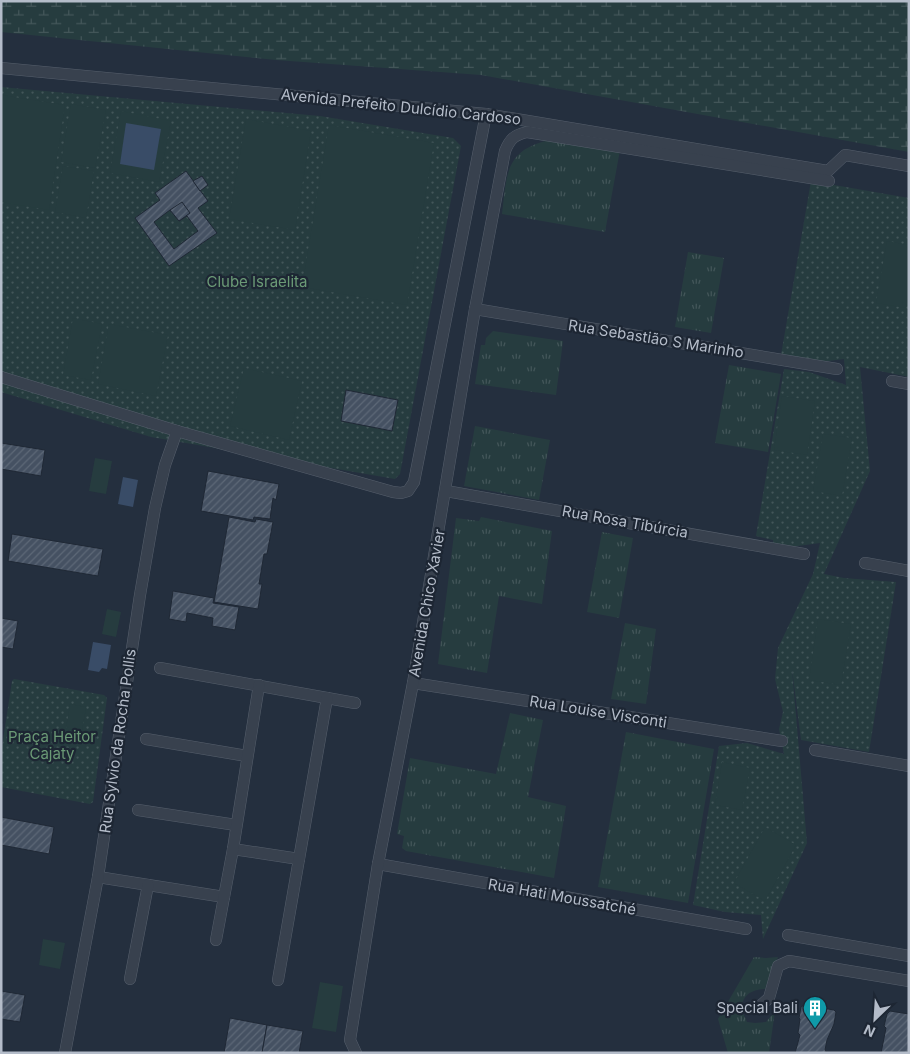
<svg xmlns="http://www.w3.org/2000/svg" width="910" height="1054" font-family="Inter,sans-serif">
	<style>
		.grass { fill: url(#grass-tufts) }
		.wetland { fill: url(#wetland-marsh) }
		.park { fill: url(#park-dots) }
		.pitch { fill: #263c3f }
		.water { fill: #394c67 }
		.building { fill: url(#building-hatch); stroke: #1f2835; fill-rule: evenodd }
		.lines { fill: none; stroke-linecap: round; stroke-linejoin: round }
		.minor-casing { stroke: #565f6c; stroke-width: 12 }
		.minor { stroke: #38414e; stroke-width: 11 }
		.labels { text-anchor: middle; stroke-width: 4.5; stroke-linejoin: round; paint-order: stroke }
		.street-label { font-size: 15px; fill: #b4bcc9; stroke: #1d2633 }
		.park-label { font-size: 15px; fill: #6b9a76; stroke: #1d2633 }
		.poi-label { font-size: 15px; fill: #b4bcc9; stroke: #1d2633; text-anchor: end }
	</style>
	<defs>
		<pattern id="grass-tufts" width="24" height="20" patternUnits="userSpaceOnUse" patternTransform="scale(1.25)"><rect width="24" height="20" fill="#263c3f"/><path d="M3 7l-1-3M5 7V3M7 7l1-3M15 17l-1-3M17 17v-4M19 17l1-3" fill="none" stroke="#435659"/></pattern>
		<pattern id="wetland-marsh" width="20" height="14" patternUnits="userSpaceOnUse" patternTransform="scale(1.25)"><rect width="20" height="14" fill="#263c3f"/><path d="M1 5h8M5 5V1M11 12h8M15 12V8" fill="none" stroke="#435659"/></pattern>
		<pattern id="park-dots" width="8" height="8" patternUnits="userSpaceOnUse" patternTransform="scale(1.25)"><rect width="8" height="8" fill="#263c3f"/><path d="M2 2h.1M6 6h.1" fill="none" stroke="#435659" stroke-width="1.8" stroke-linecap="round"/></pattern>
		<pattern id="building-hatch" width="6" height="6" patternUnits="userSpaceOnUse" patternTransform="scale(1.25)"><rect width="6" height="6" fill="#455162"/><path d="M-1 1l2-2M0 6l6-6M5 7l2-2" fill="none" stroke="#5d6877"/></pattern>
	</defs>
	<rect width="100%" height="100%" fill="#242f3e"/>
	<g class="grass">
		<path d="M555,139L620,150L605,232L502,214C507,172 505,148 555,139Z"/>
		<polygon points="688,252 724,258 711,333 675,327"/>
		<polygon points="493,331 563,341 556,395 475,384 481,345 485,345 486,338"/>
		<polygon points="729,365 781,374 768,452 715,443"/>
		<polygon points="475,426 550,440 539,500 464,486"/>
		<polygon points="481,517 552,531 542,604 499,596 487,673 438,664 456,518 479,521"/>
		<polygon points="602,532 633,538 619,618 587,612"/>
		<polygon points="625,623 656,629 646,704 611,699"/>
		<polygon points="510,713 543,720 528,797 566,806 554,878 406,851 402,848 404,836 397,834 410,758 496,774"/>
		<polygon points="626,732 714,749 688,903 598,887"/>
		<path d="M754,957L766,958L778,957L765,989C751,990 744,994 741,1008L747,1022L755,1023L766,1022L775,1011L769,1053H728L718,1019Z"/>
	</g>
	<polygon class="wetland" points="1,1 909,1 909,152 481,75 276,60 1,32"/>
	<g class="park">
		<polygon points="1,87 320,116 453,138 461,146 400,474 395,479 151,437 1,392"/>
		<polygon points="811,181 909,198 909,377 860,367 870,471 824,574 844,578 896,582 869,752 801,740 792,669 807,843 763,939 761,915 725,912 693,905 719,746 747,743 784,754 779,729 783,712 775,679 778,648 813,574 820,543 783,548 774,546 773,540 756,536 784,369 809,372 846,385 844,359 821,362 781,355"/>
		<polygon points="14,679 104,695 107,698 93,802 90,804 1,787 1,753 12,681"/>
	</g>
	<g class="pitch">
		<polygon points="1,95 65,105 49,210 1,202"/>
		<polygon points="71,104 106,110 95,168 61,162"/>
		<polygon points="121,111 171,121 159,182 110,173"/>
		<polygon points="246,119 311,131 295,230 229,219"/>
		<polygon points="329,125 434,143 407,305 302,287"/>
		<polygon points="63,166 94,171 86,218 55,212"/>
		<polygon points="887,241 909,245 909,294 906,308 876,303"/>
		<polygon points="73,318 102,324 91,380 63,375"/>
		<polygon points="109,324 168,335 156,396 98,384"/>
		<polygon points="244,368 302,381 289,440 230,426"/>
		<polygon points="782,396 815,401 807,455 774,450"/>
		<polygon points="823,434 852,438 842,496 813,491"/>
		<polygon points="95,458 112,461 106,494 89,491"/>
		<polygon points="107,609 121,612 116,637 102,634"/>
		<polygon points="818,619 851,624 841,685 809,680"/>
		<polygon points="70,704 86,707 82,732 66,729"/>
		<polygon points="722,762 750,768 742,810 715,805"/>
		<polygon points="765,827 796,845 765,901 734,883"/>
		<polygon points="43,939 65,943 60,969 39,965"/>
		<polygon points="320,982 343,986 336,1032 312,1028"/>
	</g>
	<g class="water">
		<polygon points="126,123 161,129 154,170 120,164"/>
		<polygon points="123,477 138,480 133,507 118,504"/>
		<polygon points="93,642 111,645 107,669 102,668 99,672 88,670"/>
	</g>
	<g class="building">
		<path d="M186,171L208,201L198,208L217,233L169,266L135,218L160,200L155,193ZM170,210L179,221L187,216L198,231L174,249L154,222Z"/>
		<polygon points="202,176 208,185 200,191 193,181"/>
		<polygon points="182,202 190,213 179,221 170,210"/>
		<polygon points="346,390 398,400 392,431 341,421"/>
		<polygon points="1,443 45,450 41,476 1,469"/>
		<polygon points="208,471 279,484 276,500 273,498 270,519 254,517 253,520 201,511"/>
		<polygon points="229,517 255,522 256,519 273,522 267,554 264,554 259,584 262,584 258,609 214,602"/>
		<polygon points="12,534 103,549 98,576 8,561"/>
		<polygon points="173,591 214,598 213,603 239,607 235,630 212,626 213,618 187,613 186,622 169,619"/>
		<polygon points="1,618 18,621 13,649 1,647"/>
		<polygon points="1,817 54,827 49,854 1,845"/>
		<polygon points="1,991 25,995 20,1022 1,1019"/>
		<polygon points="804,1005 834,1010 836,1012 834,1024 827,1040 825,1050 827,1053 795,1053 800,1035 798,1033 800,1019 799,1018 801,1007"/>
		<polygon points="890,1011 909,1014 909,1053 881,1053 886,1028 884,1026 887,1014"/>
		<polygon points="230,1018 267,1025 262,1053 224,1053"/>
		<polygon points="267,1025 303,1031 299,1053 262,1053"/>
	</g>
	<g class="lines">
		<g class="minor-casing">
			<g id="minor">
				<polyline points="1,68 486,114 828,171 845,155 909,166"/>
				<polyline points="475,309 837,369"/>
				<polyline points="1,377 177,431 393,492 401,493 408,491 414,482 486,114"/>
				<polyline points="892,381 909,384"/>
				<polyline points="446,491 804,554"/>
				<polyline points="865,563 909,571"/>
				<polyline points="160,668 355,703"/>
				<polyline points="413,683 782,741"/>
				<polyline points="146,739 247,756"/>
				<polyline points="815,750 909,766"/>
				<polyline points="138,810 236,825"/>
				<polyline points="233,849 299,859"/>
				<polyline points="378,864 746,929"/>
				<polyline points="98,877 224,897"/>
				<polyline points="788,935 909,956"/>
				<polyline points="216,940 233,849 259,685"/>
				<polyline points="130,979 148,885"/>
				<polyline points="278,980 327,698"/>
				<polyline points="759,1007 769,998 778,966 789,961 909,981"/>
				<polyline points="65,1053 98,877 140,595 155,508 165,465 177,431"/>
				<path d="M356,1053L350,1040L378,864L413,683L475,309L505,151C510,139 514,135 527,132L829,181"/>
			</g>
		</g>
		<use href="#minor" class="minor"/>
	</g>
	<defs>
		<g id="building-pin" transform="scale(1.25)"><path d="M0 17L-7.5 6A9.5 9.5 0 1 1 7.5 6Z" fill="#0f9aa8" stroke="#1d2633"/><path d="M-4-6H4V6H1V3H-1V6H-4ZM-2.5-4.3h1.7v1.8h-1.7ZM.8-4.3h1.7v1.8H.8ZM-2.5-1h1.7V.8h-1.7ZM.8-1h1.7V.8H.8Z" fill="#fff"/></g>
	</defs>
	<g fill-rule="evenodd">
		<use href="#building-pin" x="815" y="1008"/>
	</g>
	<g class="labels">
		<g class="street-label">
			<text transform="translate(401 107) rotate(6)" y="5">Avenida Prefeito Dulcídio Cardoso</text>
			<text transform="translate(656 339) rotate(9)" y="5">Rua Sebastião S Marinho</text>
			<text transform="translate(625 522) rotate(10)" y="5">Rua Rosa Tibúrcia</text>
			<text transform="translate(427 603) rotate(-80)" y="5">Avenida Chico Xavier</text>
			<text transform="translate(598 712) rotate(9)" y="5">Rua Louise Visconti</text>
			<text transform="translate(118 741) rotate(-82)" y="5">Rua Sylvio da Rocha Pollis</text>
			<text transform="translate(562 897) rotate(10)" y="5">Rua Hati Moussatché</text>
		</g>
		<g class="park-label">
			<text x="257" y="287">Clube Israelita</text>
			<text x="52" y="742">Praça Heitor<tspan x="52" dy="17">Cajaty</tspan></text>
		</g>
		<g class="poi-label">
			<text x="798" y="1013">Special Bali</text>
		</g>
	</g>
	<rect width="910" height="1054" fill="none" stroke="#b4bcc9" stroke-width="5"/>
	<g transform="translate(875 1019) rotate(205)" stroke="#1d2633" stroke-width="4" paint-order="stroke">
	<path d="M0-4L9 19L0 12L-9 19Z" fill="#b4bcc9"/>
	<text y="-8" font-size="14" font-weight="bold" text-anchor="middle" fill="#b4bcc9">N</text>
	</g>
</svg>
